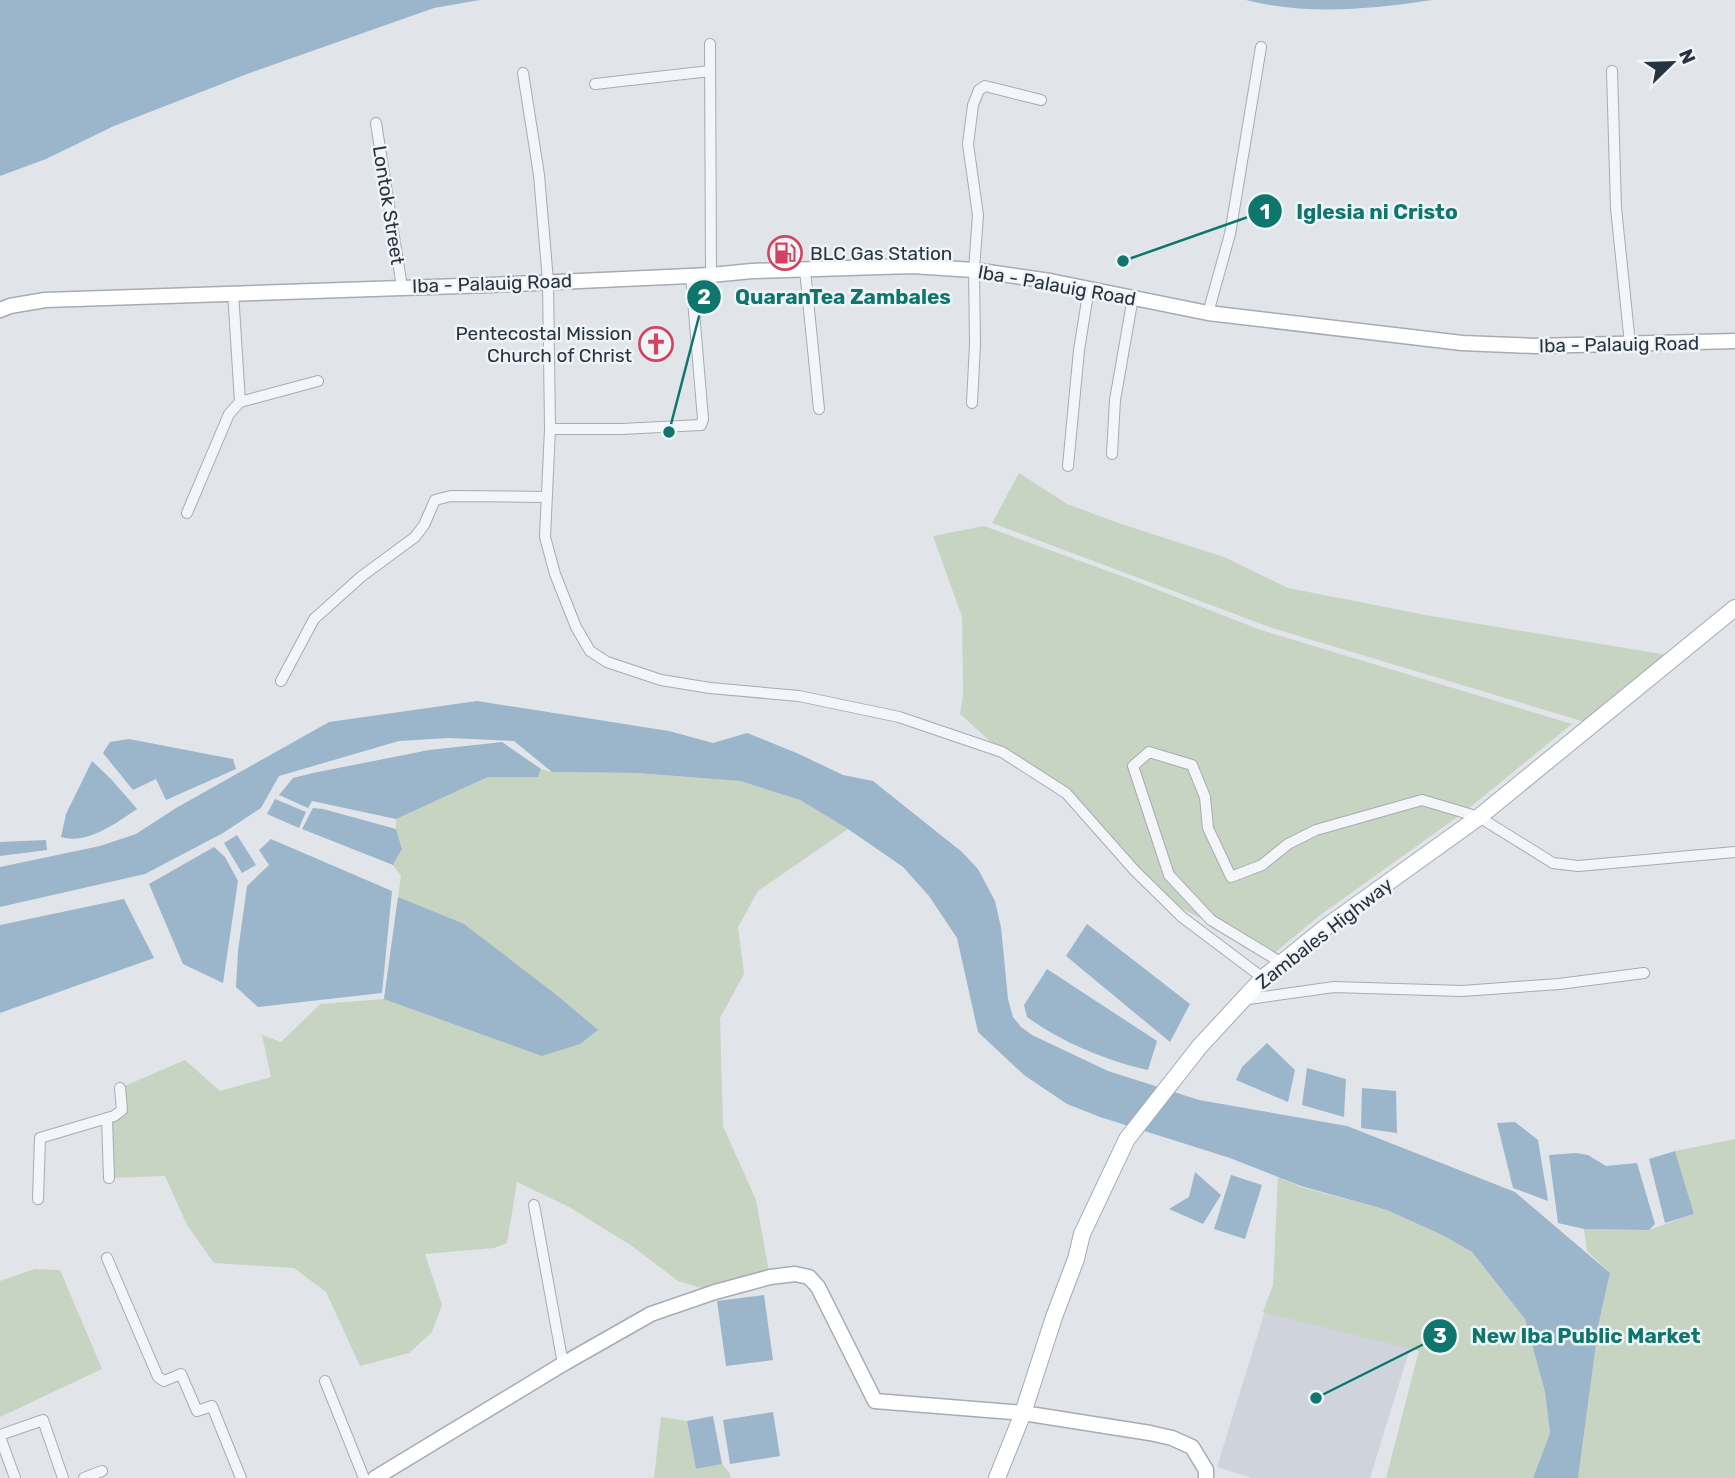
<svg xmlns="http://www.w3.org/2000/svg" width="1735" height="1478" font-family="Rubik,sans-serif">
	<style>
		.built { fill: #cfd4dc }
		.green { fill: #c7d4c2 }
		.water { fill: #9bb5cb }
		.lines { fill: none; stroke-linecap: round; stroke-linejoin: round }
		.street-casing { stroke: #a6acb4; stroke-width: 12 }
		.secondary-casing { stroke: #a6acb4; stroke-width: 17 }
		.primary-casing { stroke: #a0aab6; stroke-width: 18 }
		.street { stroke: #f4f5f8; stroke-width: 10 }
		.secondary { stroke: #fff; stroke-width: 14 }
		.primary { stroke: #fff; stroke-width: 16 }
		.labels { text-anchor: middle; stroke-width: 5; stroke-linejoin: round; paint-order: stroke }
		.street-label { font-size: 19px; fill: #283342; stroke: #f0f4f7 }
		.poi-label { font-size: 19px; fill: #283342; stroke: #f0f4f7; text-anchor: start }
		.leader { fill: none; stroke: #0f766e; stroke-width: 2.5 }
		.callout-dot { fill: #0f766e; stroke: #f0f4f7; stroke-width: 2.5 }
		.mark-label { font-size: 21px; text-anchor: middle; font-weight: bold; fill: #fff }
		.callout-label { font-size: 21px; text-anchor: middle; font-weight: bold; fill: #0f766e; stroke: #f0f4f7; stroke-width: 5; stroke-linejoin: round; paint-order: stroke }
	</style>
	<rect width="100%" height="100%" fill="#e1e5ea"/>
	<polygon class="built" points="1273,1285 1416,1329 1370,1478 1252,1478 1217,1467"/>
	<g class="green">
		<polygon points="1019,473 1067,504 1118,523 1224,557 1288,588 1431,616 1668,655 1585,722 1272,628 992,523"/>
		<polygon points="984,526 1127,578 1261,630 1572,724 1463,813 1319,916 1272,955 1177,906 1133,863 1064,787 1000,750 960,714 963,696 962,617 933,536"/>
		<polygon points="541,769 552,772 637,773 740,781 800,800 848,829 758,891 738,927 744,974 720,1018 723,1126 756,1200 770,1277 715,1292 678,1281 632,1246 569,1207 517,1182 507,1243 494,1248 425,1254 442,1305 432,1332 409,1353 360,1366 326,1292 294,1268 214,1263 187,1225 165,1176 109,1178 107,1119 122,1110 120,1088 185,1060 220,1091 271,1077 262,1035 281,1042 320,1004 384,999 401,876 393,865 402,849 396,829 396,819 488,777 538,777"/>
		<polygon points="1735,1139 1735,1478 1578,1478 1599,1322 1610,1273 1587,1251 1584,1229 1649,1230 1694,1214 1675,1151"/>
		<polygon points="1278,1177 1301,1187 1387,1210 1444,1236 1472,1252 1525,1319 1545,1392 1550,1433 1533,1478 1386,1478 1419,1351 1263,1312 1273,1285"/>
		<polygon points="35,1269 60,1270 102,1369 0,1417 0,1281"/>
		<polygon points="661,1417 687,1421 696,1469 722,1464 730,1474 730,1478 654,1478"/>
	</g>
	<g class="water">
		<polygon points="0,0 480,0 434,8 247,74 114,126 46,159 0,176"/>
		<path d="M1246,0H1433C1370,9 1308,16 1246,0Z"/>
		<polygon points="477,701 669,731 713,743 747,733 799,754 843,775 873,781 962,852 978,869 995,901 1001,927 1008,999 1013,1017 1021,1027 1032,1035 1108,1071 1199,1100 1347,1126 1515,1192 1610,1273 1599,1322 1578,1478 1533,1478 1550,1433 1545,1392 1525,1319 1472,1252 1444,1236 1387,1210 1301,1186 1230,1158 1100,1117 1067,1104 1024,1075 978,1032 957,938 929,896 903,867 848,829 800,800 740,781 637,773 552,772 514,741 449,738 399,741 279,776 261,808 223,833 145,874 0,907 0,867 100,846 136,834 176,808 329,722"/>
		<polygon points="129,739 233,759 236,769 166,800 156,779 133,790 103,753 110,742"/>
		<polygon points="502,742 541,769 538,777 488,777 396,819 312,801 308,808 279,795 293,778 313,773 429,750"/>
		<path d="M92,761L111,779L137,809C116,823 87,845 61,837L66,814Z"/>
		<polygon points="275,799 306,812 299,828 267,814"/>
		<polygon points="313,808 323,809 396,829 402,849 393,865 302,829"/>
		<polygon points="237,835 256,865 242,873 224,843"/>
		<polygon points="271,839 392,891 382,993 258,1007 236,987 238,951 247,886 269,865 259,850"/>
		<polygon points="46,840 47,850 0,856 0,842"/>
		<polygon points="214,847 225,857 238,881 223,983 183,964 149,884"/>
		<polygon points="398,897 464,924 559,997 598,1030 580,1044 542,1056 384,999"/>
		<polygon points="124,899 154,958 0,1013 0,925"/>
		<polygon points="1087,924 1190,1004 1170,1042 1066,956"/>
		<path d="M1047,969L1157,1041L1148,1070C1107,1061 1061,1042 1027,1017L1024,1005Z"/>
		<polygon points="1267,1043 1295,1070 1288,1102 1236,1080 1242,1067"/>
		<polygon points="1307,1068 1346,1079 1344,1117 1302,1105"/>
		<polygon points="1362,1088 1396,1091 1397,1133 1361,1128"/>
		<polygon points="1515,1122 1538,1140 1548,1201 1513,1188 1497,1123"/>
		<polygon points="1675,1151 1694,1214 1665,1223 1649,1159"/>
		<polygon points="1576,1153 1588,1155 1606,1166 1637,1163 1655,1224 1649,1230 1584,1229 1558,1223 1549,1155"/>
		<polygon points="1195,1172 1221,1195 1203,1224 1169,1209 1189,1197"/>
		<polygon points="1231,1175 1262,1185 1245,1239 1214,1229"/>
		<polygon points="764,1295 773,1360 726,1366 717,1301"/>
		<polygon points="773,1412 780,1456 730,1464 723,1420"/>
		<polygon points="713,1416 722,1464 696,1469 687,1421"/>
	</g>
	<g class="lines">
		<g class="street-casing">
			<g id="street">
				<polyline points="710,44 711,275"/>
				<polyline points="1612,71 1616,208 1630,344"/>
				<polyline points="523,73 539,175 548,281 550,429 545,537 555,574 576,627 590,651 607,662 661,680 710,688 799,696 899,717 1002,752 1066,793 1135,871 1182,917 1263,978"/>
				<polyline points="595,84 710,71"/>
				<polyline points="376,123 402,287"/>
				<polyline points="805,270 819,409"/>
				<polyline points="1208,313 1230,234 1261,47"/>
				<polyline points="240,402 318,381"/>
				<polyline points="972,403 975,344 974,270 978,215 968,144 973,105 979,90 985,86 1041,100"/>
				<polyline points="550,429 621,429 701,425 703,419 691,276"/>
				<polyline points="1112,454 1115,400 1133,297"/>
				<polyline points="1068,466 1079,350 1089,288"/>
				<polyline points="187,513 229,414 240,402 233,292"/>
				<polyline points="281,681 314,619 362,576 415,537 424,525 435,500 451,496 546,497"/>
				<polyline points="1282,963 1211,920 1169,875 1133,766 1149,752 1192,765 1205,797 1208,828 1231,877 1262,865 1288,844 1316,830 1422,800 1479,817 1553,863 1578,866 1735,852"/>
				<polyline points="1242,1000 1334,987 1462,991 1559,984 1644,973"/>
				<polyline points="107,1119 109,1178"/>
				<polyline points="38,1199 40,1138 114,1116 122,1110 120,1088"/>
				<polyline points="534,1205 563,1364"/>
				<polyline points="107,1258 158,1377 164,1381 181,1374 197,1411 212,1406 241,1478"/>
				<polyline points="325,1381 364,1478"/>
				<polyline points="0,1435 43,1420 63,1478"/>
				<polyline points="0,1437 15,1478"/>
				<polyline points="84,1478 102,1471"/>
			</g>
		</g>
		<g class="secondary-casing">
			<g id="secondary">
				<polyline points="0,310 10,306 45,300 490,285 711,275 752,271 912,266 974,270 1050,281 1208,313 1462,343 1535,346 1735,341"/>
				<polyline points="375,1478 563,1364 651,1314 715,1292 770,1277 795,1274 809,1277 818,1287 875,1401 1023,1413 1150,1433 1172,1438 1192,1447 1206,1470 1206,1478"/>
			</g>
		</g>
		<g class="primary-casing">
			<polyline id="primary" points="997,1478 1023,1413 1054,1317 1076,1259 1082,1234 1127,1139 1200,1046 1263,978 1326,927 1479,817 1735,608"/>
		</g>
		<use href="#street" class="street"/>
		<use href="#secondary" class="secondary"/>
		<use href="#primary" class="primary"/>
	</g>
	<defs>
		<g id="fuel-ring" transform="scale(1.75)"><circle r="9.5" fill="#f0f4f7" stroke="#d34261" stroke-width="1.5"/><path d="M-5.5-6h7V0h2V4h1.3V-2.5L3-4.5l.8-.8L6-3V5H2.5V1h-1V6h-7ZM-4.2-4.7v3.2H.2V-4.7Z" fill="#d34261"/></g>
		<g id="church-ring" transform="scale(1.75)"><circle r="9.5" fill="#f0f4f7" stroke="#d34261" stroke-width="1.5"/><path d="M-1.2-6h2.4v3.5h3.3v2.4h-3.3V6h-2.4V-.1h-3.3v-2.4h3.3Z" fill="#d34261"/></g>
	</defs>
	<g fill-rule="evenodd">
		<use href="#fuel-ring" x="785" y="253"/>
		<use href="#church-ring" x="656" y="344"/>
	</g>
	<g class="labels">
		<g class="street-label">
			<text transform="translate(389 205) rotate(81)" y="7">Lontok Street</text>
			<text transform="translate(492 283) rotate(-2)" y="7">Iba - Palauig Road</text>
			<text transform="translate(1057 285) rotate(10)" y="7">Iba - Palauig Road</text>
			<text transform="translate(1619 344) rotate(-1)" y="7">Iba - Palauig Road</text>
			<text transform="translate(1324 933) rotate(-38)" y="7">Zambales Highway</text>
		</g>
		<g class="poi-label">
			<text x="810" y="260">BLC Gas Station</text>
			<text x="632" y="340" text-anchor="end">Pentecostal Mission<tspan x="632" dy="22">Church of Christ</tspan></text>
		</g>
	</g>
	<path class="leader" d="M1123 261L1265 211M669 432L704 297M1316 1398L1440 1336"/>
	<g class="callout-dot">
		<circle cx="1123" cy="261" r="7"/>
		<circle cx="669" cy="432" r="7"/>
		<circle cx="1316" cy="1398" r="7"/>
		<circle cx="1265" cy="211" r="18"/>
		<circle cx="704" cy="297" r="18"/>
		<circle cx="1440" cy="1336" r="18"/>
	</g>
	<g class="mark-label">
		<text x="1265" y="219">1</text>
		<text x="704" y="304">2</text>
		<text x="1440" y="1343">3</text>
	</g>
	<g class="callout-label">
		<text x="1377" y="219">Iglesia ni Cristo</text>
		<text x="843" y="304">QuaranTea Zambales</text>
		<text x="1586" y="1343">New Iba Public Market</text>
	</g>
	<g transform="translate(1672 63) rotate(67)" stroke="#f0f4f7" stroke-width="5" paint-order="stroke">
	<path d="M0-5L12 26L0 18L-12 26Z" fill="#283342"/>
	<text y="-10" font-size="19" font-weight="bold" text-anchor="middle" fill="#283342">N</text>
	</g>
</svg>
